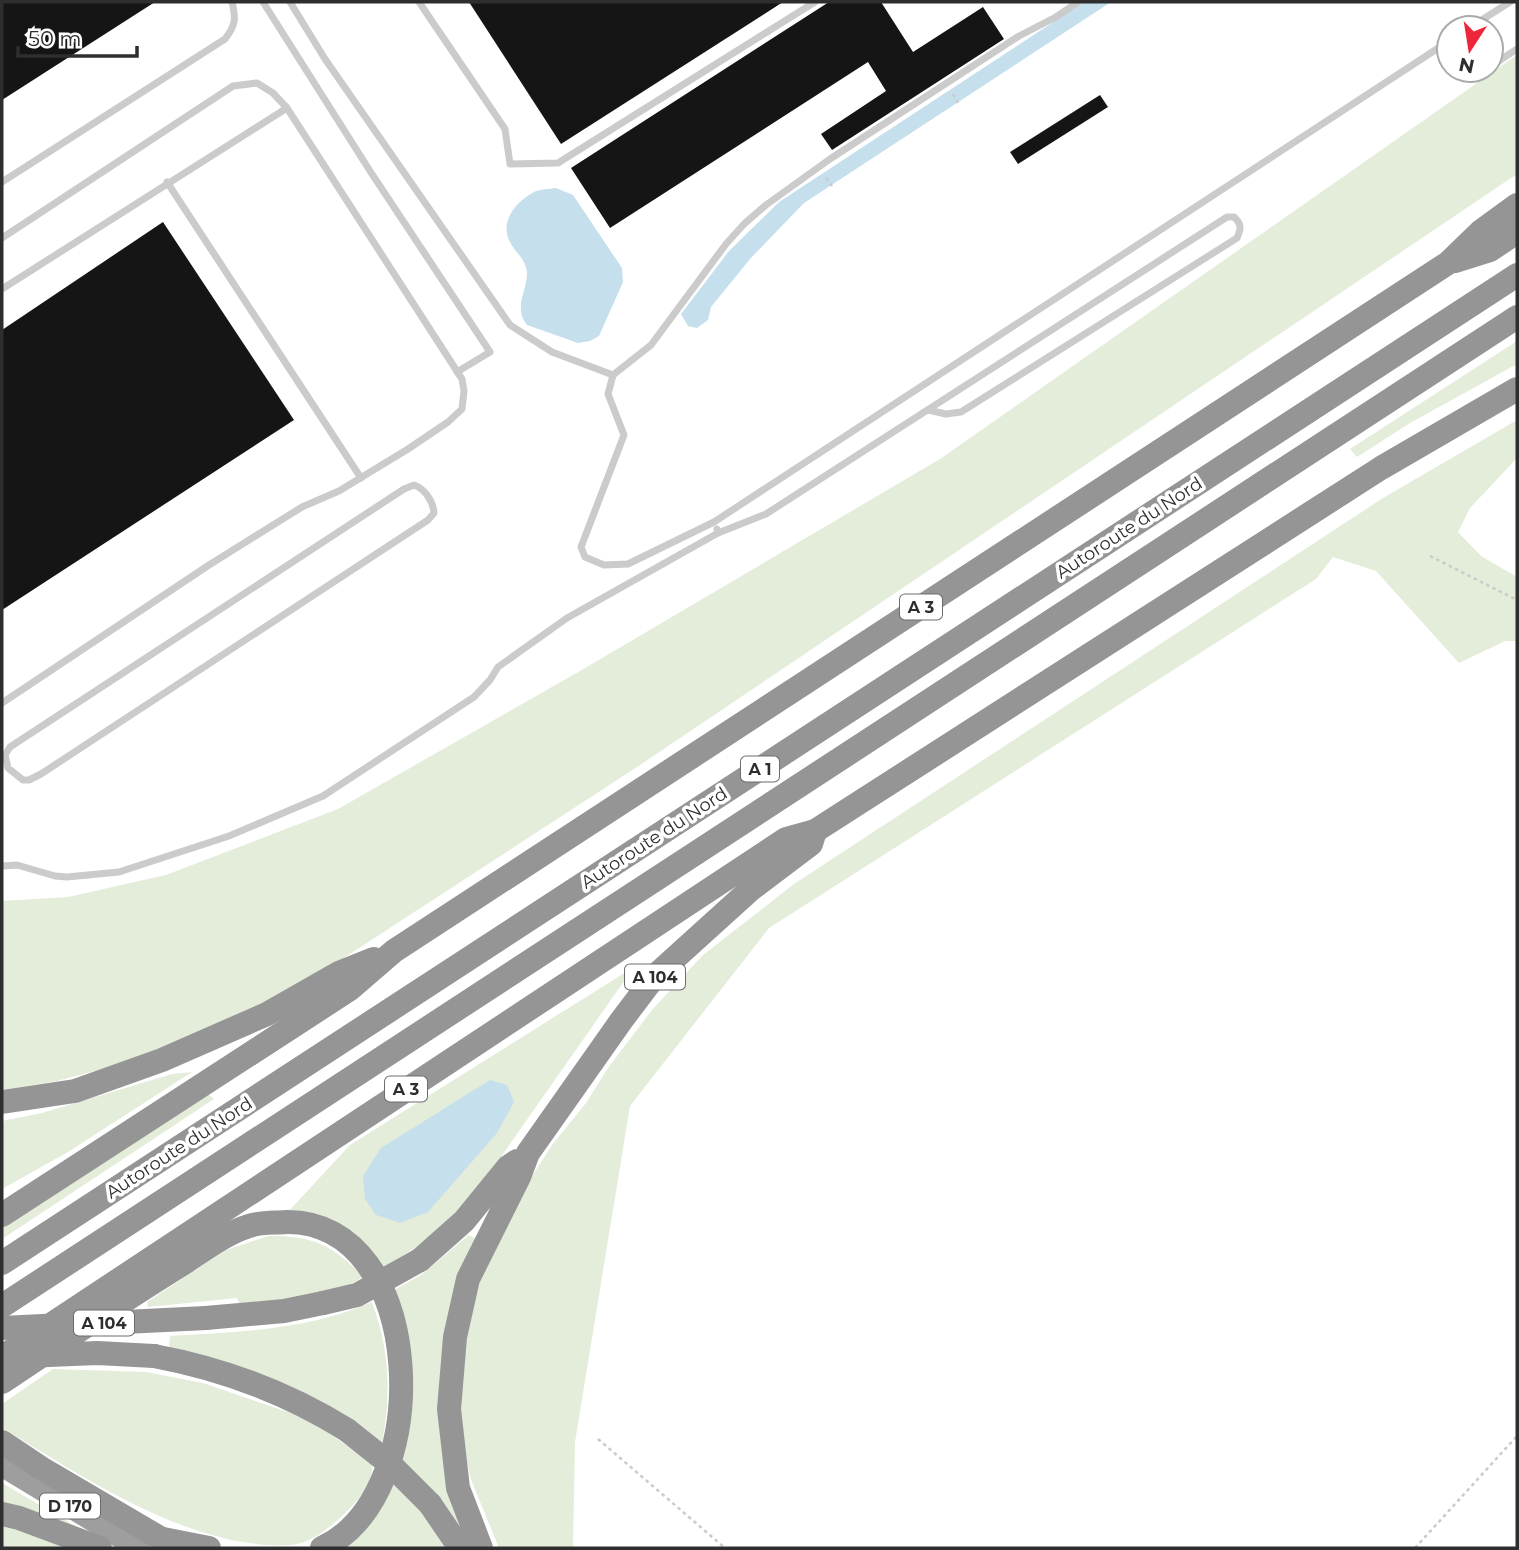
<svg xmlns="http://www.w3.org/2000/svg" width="1519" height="1550" font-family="Montserrat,sans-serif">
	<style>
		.green { fill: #e4ecda }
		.water { fill: #c5dfed }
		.building { fill: #151515 }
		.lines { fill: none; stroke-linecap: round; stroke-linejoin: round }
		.path { stroke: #cbcbcb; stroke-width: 2.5; stroke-dasharray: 3.5 3.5; stroke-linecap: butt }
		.service { stroke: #cbcbcb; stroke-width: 7 }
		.trunk { stroke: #9e9e9e; stroke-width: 23 }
		.motorway { stroke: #959595; stroke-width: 24 }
		.motorway-bridge { stroke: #959595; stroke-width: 24 }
		.labels { text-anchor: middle; stroke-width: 7; stroke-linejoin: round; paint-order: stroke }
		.shield { fill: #fff; stroke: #6d6d6d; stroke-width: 2 }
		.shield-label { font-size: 16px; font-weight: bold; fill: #2e2e2e }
		.street-label { font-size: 18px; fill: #2e2e2e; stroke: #fff }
	</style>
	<rect width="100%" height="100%" fill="#fff"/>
	<g class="green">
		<polygon points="1517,55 1517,174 634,769 333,965 235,1023 121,1064 57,1081 2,1090 2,901 68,897 166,875 338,809 580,671 940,459"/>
		<polygon points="1517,341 1517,364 1410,423 1357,457 1350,449"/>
		<polygon points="1517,420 1517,458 1470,508 1458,532 1481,556 1517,577 1517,641 1505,641 1459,663 1376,571 1333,557 1316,579 769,928 630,1106 575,1442 573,1548 499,1548 470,1477 461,1427 459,1385 467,1328 480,1279 508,1214 552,1145 586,1103 608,1068 652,1010 703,955 794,884 1383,498"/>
		<path d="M634,967L477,1191C445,1227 424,1245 381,1268L287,1213L350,1145Z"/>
		<polygon points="192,1072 68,1152 2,1189 2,1121 42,1113 172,1074"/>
		<polygon points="208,1094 214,1099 2,1239 2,1228"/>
		<polygon points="469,1235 476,1239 451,1320 462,1531 400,1459 407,1337 394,1290 421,1275"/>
		<path d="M268,1236C313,1236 332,1244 363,1277C328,1300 280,1301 240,1306L237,1298L148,1307L147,1302L226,1250Z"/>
		<path d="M372,1302C390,1352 391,1392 382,1444L169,1350L170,1336C237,1332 309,1330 372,1302Z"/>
		<path d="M53,1369L146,1372L203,1383L311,1420L372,1464C375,1482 354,1506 341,1517C328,1529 309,1544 290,1545C190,1550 84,1477 2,1428V1404Z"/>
		<polygon points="2,1483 79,1528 2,1508"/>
		<polygon points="393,1483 422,1509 450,1548 343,1548 369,1524"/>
		<polygon points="2,1526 67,1544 74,1548 2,1548"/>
	</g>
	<g class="water">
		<polygon points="1084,2 1111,2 804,203 750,259 711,307 708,320 697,328 688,326 681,314 729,251 779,202"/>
		<path d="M556,188L573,195L622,268L623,282L599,336L590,341L578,343L527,325C513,307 527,292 527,273C526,258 514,252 509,240C500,220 517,201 534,192C540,189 549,189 556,188Z"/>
		<polygon points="490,1080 507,1085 514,1102 497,1133 428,1212 400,1223 376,1215 365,1199 363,1176 381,1148"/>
	</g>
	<g class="building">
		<polygon points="2,2 155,2 2,100"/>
		<polygon points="469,2 783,2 561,144"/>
		<polygon points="829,2 881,2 913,52 983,7 1004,39 832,150 821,134 886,91 868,62 610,228 571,168"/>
		<polygon points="1100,95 1108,107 1018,164 1010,152"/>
		<polygon points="163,222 294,420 2,610 2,330"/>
	</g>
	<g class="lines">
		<g class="path">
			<polyline points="953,94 958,103"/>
			<polyline points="826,178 832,186"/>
			<polyline points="1430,556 1517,600"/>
			<polyline points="598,1439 725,1548"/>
			<polyline points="1415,1548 1517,1436"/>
		</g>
		<g class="service">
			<polyline points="263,2 370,171 490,352 457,372"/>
			<polyline points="290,2 325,59 510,325 552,352 613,375 608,394 624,435 581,547 585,557 604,565 628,564 714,522 1449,41"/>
			<polyline points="419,2 505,129 510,164 558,163 815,2"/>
			<polyline points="1469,28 1510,2"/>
			<polyline points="1437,49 1449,60"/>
			<polyline points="1491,66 1517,49"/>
			<path d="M2,182L225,39C236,25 236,18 232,2"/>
			<polyline points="167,182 361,478"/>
			<polyline points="2,238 233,86 257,83 273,93 287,108 462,379 464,391 462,409 448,422 408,449 339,491 302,507 209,565 2,703"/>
			<polyline points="2,289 287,108"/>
			<polyline points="613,375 651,345 726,244 744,224 766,205 830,159 1019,36 1056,17 1078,2"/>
			<path d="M414,485C425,489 433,501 434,513L428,520L41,774L29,780H23L8,768L5,755L10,747L404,489Z"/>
			<path d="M718,533L766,514L1227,217H1234C1242,224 1241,229 1237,238L961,412L946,414L928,410"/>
			<polyline points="2,866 17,865 55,876 67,877 119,872 229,836 323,796 474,697 490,680 498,667 567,618 718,533 717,529"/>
		</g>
		<polyline class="trunk" points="2,1465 139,1548"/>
		<g class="motorway">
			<polyline points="1455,261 1490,250 1517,232"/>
			<polyline points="2,1102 75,1091 162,1060 267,1014 339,973 374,959"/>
			<polyline points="2,1215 350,989 394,951 1448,263 1480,232 1517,205"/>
			<polyline points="420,1260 464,1221 508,1167 517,1161"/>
			<polyline points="2,1263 1517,275"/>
			<polyline points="2,1306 1517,317"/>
			<polyline points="206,1318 284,1311 323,1303"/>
			<path d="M154,1356C224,1369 286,1392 347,1430"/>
			<polyline points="2,1357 786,839 815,831 1381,468 1517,389"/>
			<path d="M2,1382C62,1342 122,1301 184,1263C204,1250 226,1233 249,1226C260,1222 274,1223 286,1222C428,1220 437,1495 322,1548"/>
			<polyline points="2,1442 41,1468 177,1548"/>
			<polyline points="430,1504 460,1548"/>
			<polyline points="2,1514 19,1518 100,1548"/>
			<polyline points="163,1539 209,1548"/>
			<polyline points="481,1548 458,1488 449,1409 455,1337 468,1279 519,1177 528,1153 621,1021 655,976 750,890 811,844 815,831"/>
		</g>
		<g class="motorway-bridge">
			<polyline points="323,1303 357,1295 420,1260"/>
			<polyline points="2,1328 206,1318"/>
			<polyline points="2,1357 97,1353 154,1356"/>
			<polyline points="347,1430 391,1465 430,1504"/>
		</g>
	</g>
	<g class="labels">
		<g class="shield">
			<rect x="900" y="594.5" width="42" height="25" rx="5"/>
			<rect x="741" y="756.5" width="38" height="25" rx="5"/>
			<rect x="625" y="964.5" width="60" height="25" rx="5"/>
			<rect x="385" y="1076.5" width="42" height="25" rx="5"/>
			<rect x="74" y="1310.5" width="60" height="25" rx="5"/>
			<rect x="40" y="1493.5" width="60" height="25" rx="5"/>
		</g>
		<g class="shield-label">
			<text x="921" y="613">A 3</text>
			<text x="760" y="775">A 1</text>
			<text x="655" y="983">A 104</text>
			<text x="406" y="1095">A 3</text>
			<text x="104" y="1329">A 104</text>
			<text x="70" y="1512">D 170</text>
		</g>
		<g class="street-label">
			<text transform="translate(1129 528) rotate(-33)" y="6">Autoroute du Nord</text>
			<text transform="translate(654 838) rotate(-33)" y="6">Autoroute du Nord</text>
			<text transform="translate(179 1148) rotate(-33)" y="6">Autoroute du Nord</text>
		</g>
	</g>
	<rect width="1519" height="1550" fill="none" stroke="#2e2e2e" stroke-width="7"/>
	<g transform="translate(1470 49) rotate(192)"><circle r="33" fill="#ffffff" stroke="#ababab" stroke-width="2"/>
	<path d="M0-5L12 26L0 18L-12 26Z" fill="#ee263b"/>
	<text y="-10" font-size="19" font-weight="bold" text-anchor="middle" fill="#2e2e2e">N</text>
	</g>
	<path d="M18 46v10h119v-10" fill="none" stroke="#2e2e2e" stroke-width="3.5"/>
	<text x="28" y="46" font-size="21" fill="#2e2e2e" stroke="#ffffff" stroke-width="5" paint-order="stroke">50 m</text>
</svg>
